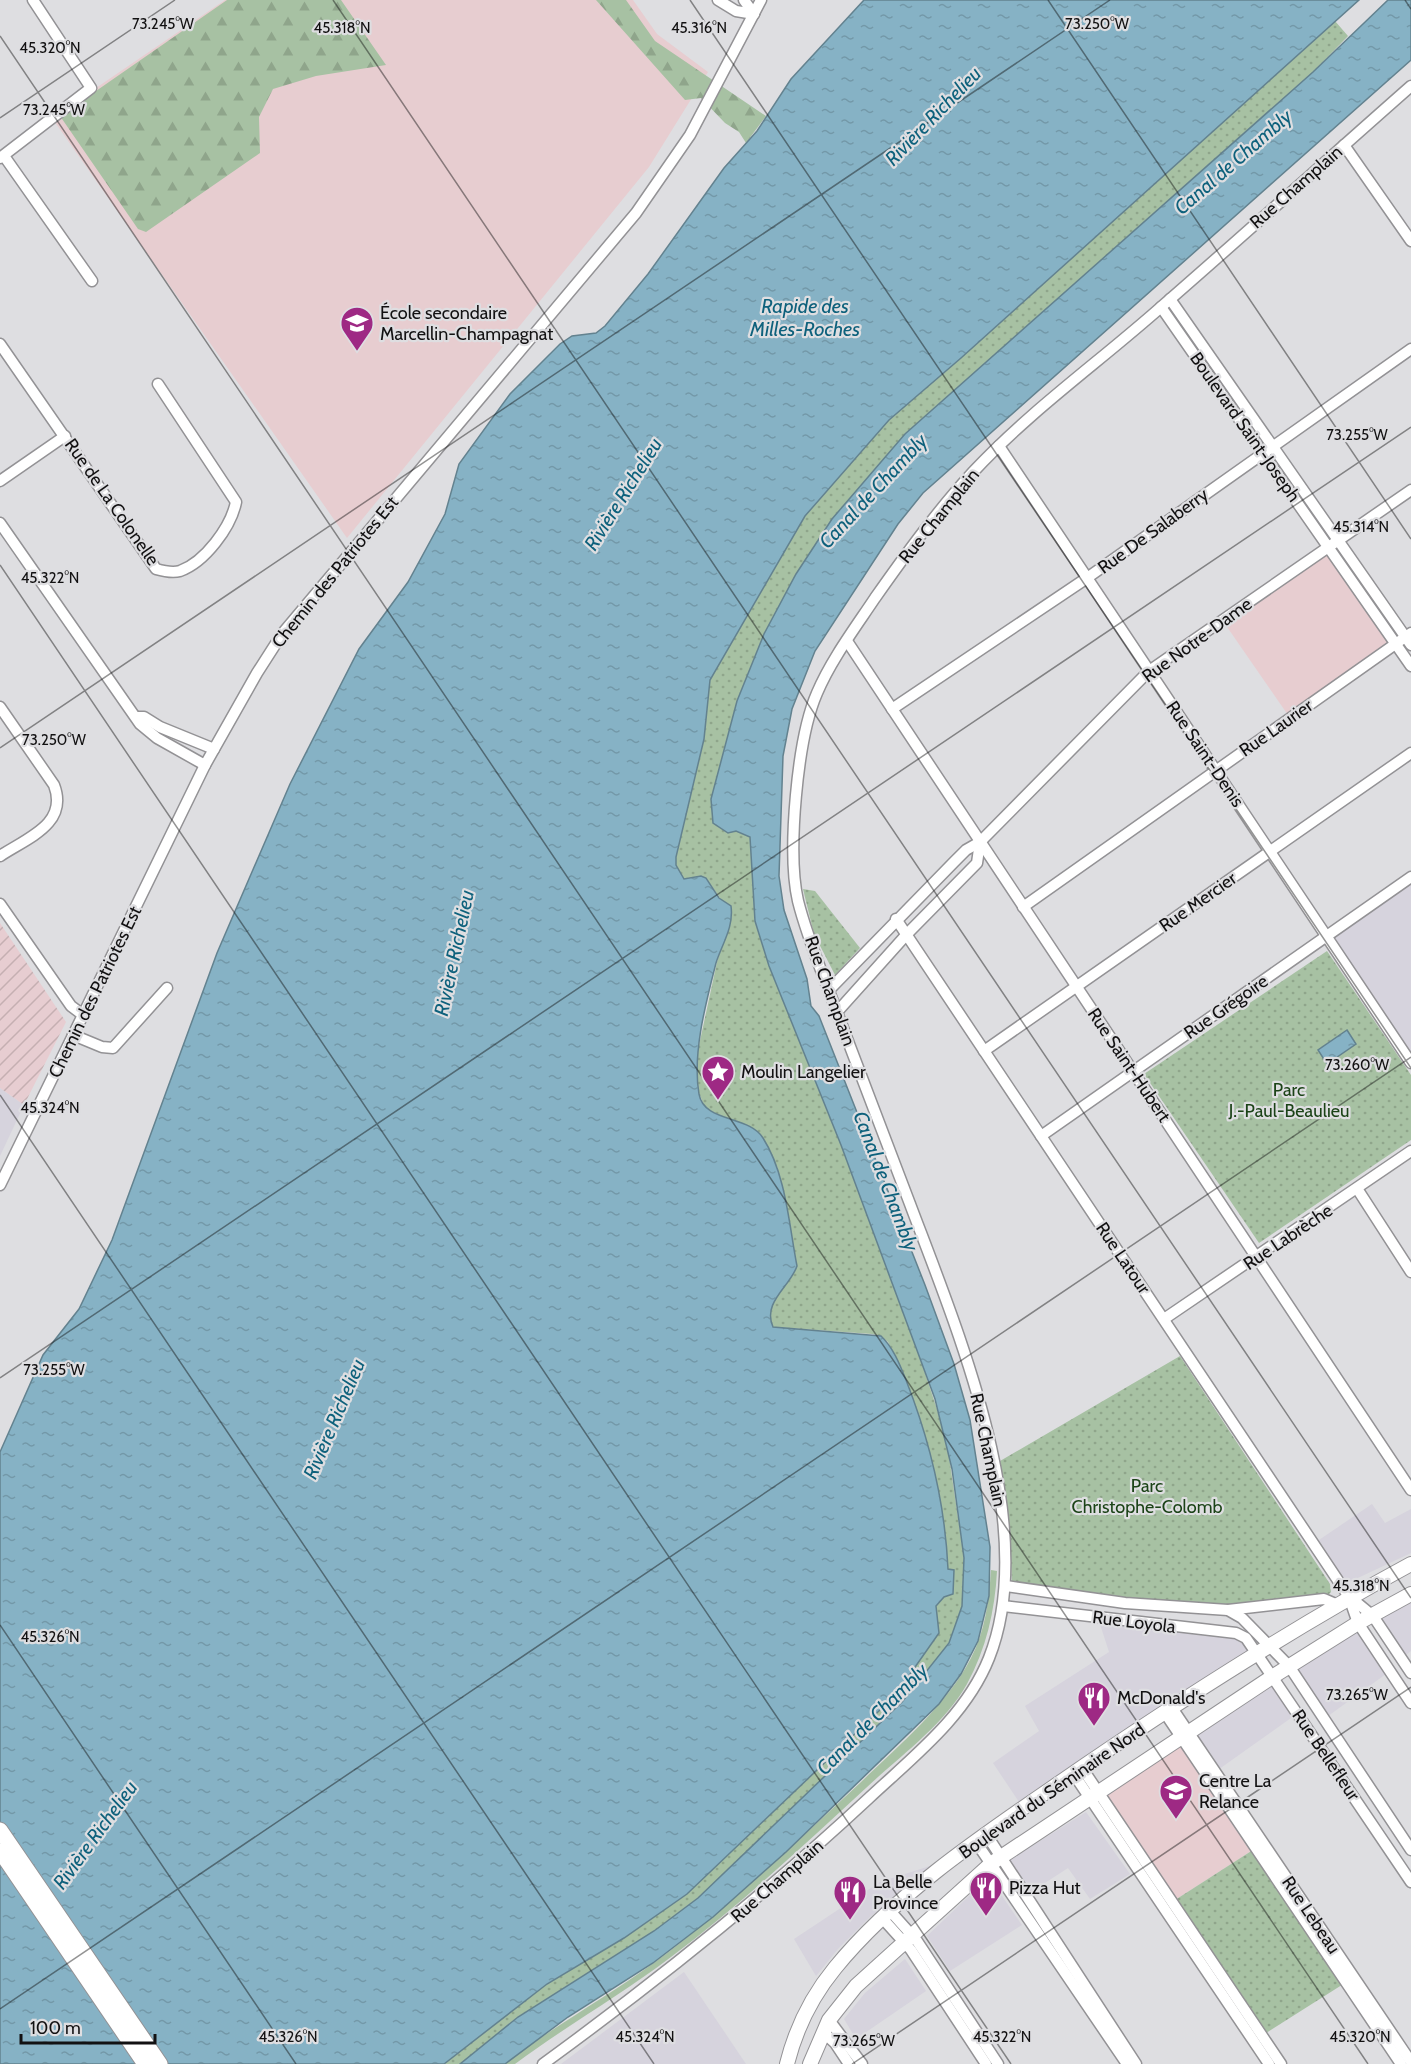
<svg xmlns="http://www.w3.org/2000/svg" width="1411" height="2064" font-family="Cabin,sans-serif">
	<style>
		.built { fill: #d6d3dd }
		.industrial { fill: url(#industrial-furrows) }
		.education { fill: #e7cdd0 }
		.grass { fill: #a7c1a3 }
		.forest { fill: url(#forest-firs) }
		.park { fill: url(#park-dots) }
		.water { fill: url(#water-ripples); stroke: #63828f; stroke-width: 1.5 }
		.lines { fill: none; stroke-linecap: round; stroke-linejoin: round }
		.minor-casing { stroke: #939295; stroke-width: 13 }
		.major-casing { stroke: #939295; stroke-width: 16 }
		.highway-casing { stroke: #939295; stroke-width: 17 }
		.minor { stroke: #fff; stroke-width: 10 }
		.major { stroke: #fff; stroke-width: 14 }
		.highway { stroke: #fff; stroke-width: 15 }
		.ticks { fill: none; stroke: #121112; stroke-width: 1.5; stroke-opacity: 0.45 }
		.labels { text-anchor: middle; stroke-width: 4.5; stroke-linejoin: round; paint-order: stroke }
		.street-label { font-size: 18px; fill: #121112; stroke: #dedee1 }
		.poi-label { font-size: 18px; fill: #121112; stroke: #dedee1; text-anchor: start }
		.park-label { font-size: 18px; fill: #1b4317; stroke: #dedee1 }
		.water-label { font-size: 20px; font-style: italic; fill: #0e617c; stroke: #dedee1 }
		.ticks-label { font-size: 15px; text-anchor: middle; fill: #121112; stroke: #dedee1; stroke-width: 4.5; stroke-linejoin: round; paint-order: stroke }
	</style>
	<defs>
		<pattern id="industrial-furrows" width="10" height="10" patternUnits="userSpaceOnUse" patternTransform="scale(1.5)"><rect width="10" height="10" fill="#e7cdd1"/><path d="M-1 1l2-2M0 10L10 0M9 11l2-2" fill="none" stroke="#c5afb2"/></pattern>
		<pattern id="forest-firs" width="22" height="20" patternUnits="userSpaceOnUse" patternTransform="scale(1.5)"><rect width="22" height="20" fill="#a7c1a3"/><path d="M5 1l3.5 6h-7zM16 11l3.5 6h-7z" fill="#8fa58b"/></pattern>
		<pattern id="park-dots" width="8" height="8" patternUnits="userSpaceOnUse" patternTransform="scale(1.5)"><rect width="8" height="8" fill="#a7c1a3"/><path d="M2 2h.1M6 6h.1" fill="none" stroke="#8fa58b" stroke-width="1.8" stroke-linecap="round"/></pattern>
		<pattern id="water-ripples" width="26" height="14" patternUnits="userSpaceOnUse" patternTransform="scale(1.5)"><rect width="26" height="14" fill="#86b2c5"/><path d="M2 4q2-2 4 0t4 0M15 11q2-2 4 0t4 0" fill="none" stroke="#7398a8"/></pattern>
	</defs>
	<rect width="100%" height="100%" fill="#dedee1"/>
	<g class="built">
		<polygon points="1411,877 1411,1063 1326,936"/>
		<polygon points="0,1088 24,1105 0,1156"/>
		<polygon points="1372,1504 1385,1523 1411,1509 1411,1553 1345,1584 1316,1542"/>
		<polygon points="1411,1597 1411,1651 1402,1658 1373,1616"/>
		<polygon points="1098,1618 1236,1633 1257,1652 1023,1808 993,1763 1039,1731 1025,1706 1109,1652"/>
		<polygon points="1358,1623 1390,1671 1324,1719 1289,1666"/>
		<polygon points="1272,1677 1298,1713 1215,1772 1189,1733"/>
		<polygon points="1086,1812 1130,1874 1090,1899 1068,1868 1028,1894 1007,1862"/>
		<polygon points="933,1865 870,1917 838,1949 816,1976 794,1939 880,1882"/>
		<polygon points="989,1877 1022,1925 950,1971 927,1936"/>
		<polygon points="905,1959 926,1991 856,2039 844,2019 865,1993"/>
		<polygon points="684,1972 746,2064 561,2064"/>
	</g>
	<polygon class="industrial" points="0,923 66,1022 24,1105 0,1088"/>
	<g class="education">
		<polygon points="225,0 633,0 657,34 708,72 649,167 347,538 52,118"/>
		<polygon points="1329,547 1396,644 1290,718 1225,624"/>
		<polygon points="1181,1738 1256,1848 1172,1902 1097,1791"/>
	</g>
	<path class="grass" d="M991,1570L997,1571C995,1611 986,1649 967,1684C944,1725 900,1756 866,1788C803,1846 740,1905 671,1957C621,1995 566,2026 515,2064H505C553,2026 606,1998 655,1962C728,1908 793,1845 860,1783C897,1747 947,1705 971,1658C985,1631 989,1601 991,1570Z"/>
	<g class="forest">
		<polygon points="227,0 341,0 386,65 316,76 273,89 259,117 260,153 146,232 138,229 60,116"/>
		<polygon points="596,0 626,0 655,41 766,116 746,143 739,132 725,123 701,98 685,100"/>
	</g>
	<g class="park">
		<path d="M1335,21L1348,36L1313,72L1048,308L832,519L796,574L764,634L737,701L736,831L750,837L755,921L769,966L841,1145L914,1340L946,1436L964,1558L962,1606L949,1643L902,1702L698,1898L654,1931L518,2017L460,2064H444L547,1984L624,1938L687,1894L881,1709L901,1687L939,1633L936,1606L944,1596L954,1570H948C944,1489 923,1414 888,1342L881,1336L872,1334L773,1327C762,1302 790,1287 797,1266L777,1166L721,1116L705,1108L699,1093L696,1069L698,1050L717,962L732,915L706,878L701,876L684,879L676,865V857L704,739L710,680L805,516L889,420L961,358Z"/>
		<polygon points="803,889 815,891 860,948 835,975 814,934"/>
		<polygon points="1327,951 1411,1075 1411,1140 1259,1243 1144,1074"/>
		<polygon points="1180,1356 1330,1584 1331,1592 1324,1599 1232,1606 1184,1605 1012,1584 1009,1529 1000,1461"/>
		<polygon points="1256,1848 1345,1983 1263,2035 1172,1902"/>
	</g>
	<g class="water">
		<path d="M864,0H1359L961,358L889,420L805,516L710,680L704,739L676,857V865L684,879L701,876L706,878L719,898L731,906C734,927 722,944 716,963C706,1002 692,1054 699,1094C704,1123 749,1115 763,1138C786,1174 789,1225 797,1266C790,1287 762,1302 773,1327L881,1336C893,1347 900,1365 906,1380C930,1441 945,1504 948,1569L954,1570L953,1594L944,1597L936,1606L939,1633L901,1687L881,1709L687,1894L624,1938L547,1984L444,2064H0V1452L43,1355L79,1309L112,1240L217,953L290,784L359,649L408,582L445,514L459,464L510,394L560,344L572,336L596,333L605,326L648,274L724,168L757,131L791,79Z"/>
		<polygon points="1388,0 1411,0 1411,60 923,493 898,524 815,651 792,709 783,756 779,876 784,910 807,979 811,1006 819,1016 925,1285 954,1364 970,1420 990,1547 989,1596 978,1641 961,1674 939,1704 786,1852 713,1917 653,1963 568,2017 505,2064 460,2064 518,2017 654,1931 698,1898 902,1702 949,1643 962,1606 964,1558 952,1469 935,1399 841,1145 769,966 755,921 750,837 736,831 728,833 713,823 711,799 737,701 764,634 796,574 832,519 905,434 1313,72"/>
		<polygon points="1347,1030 1356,1044 1327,1064 1318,1050"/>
	</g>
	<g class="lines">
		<g class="minor-casing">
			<g id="minor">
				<polyline points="718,0 736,11 754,14"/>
				<polyline points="744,0 754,14"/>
				<polyline points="1344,145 1411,241"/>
				<polyline points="4,156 92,281"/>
				<polyline points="0,158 91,88 33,0"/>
				<polyline points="1170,299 1411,645"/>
				<polyline points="1161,307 1411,666"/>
				<path d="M0,344L156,569C163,571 173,573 180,571C205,562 231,527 236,502L158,384"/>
				<polyline points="999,446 1411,1063"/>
				<polyline points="0,481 65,436"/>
				<polyline points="0,523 140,724 157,738 205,765"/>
				<polyline points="847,641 1411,1490"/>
				<path d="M0,707L54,785C69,824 27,838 0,856"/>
				<polyline points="892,709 1087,578 1411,349"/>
				<polyline points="137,717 144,717 160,727 214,749"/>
				<polyline points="0,904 71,1006 83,1015"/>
				<polyline points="1023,907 1411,633"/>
				<polyline points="896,919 1349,1597 1358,1623 1411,1703"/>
				<polyline points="829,990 954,862 966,850 980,842 1149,671 1411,490"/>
				<polyline points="837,1012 907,934 977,863 980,842"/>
				<polyline points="73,1035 102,1047 113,1048 167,988"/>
				<polyline points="984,1051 1411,753"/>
				<polyline points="1041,1136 1411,877"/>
				<polyline points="0,1185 205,765 257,673 282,634 636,213 690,135 761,0"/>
				<polyline points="1358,1190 1411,1272"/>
				<polyline points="1164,1319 1411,1151"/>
				<polyline points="1006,1586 1125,1603 1228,1610 1242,1618 1289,1666 1411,1850"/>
				<polyline points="1350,1597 1373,1616 1411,1673"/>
				<polyline points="1003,1606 1236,1633 1246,1638 1411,1882"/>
				<polyline points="1228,1610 1324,1599 1338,1605"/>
				<polyline points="1172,1708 1411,2062"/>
				<polyline points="1165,1713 1401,2064"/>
				<polyline points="1082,1768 1281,2064"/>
				<polyline points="1073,1773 1269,2064"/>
				<polyline points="986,1834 1136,2064"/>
				<polyline points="976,1842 1127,2064"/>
				<polyline points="891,1912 917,1941 998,2064"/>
				<polyline points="883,1919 911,1950 986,2064"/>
				<polyline points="829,2020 862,2064"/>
				<polyline points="823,2032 835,2043 849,2064"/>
				<path d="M543,2064C657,1981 766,1894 869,1798C914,1756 966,1716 989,1658C1041,1527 957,1329 910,1204C885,1138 860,1072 835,1007C822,972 807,937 798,901C787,853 797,739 817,693C831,660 855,628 875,598C906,554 937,511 974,471C1030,411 1099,362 1160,308C1244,235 1327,160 1411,86"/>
			</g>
		</g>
		<g class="major-casing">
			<g id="major">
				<path d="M787,2064C796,2028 812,1996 835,1968C901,1887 999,1825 1084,1766C1190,1694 1298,1625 1411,1564"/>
				<polyline points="810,2064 829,2020 856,1986 992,1863 1272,1677 1358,1623 1411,1594"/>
			</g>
		</g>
		<g class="highway-casing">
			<g id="highway">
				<polyline points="0,1830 160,2064"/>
				<polyline points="0,1851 145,2064"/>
			</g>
		</g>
		<use href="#minor" class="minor"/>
		<use href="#major" class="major"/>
		<use href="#highway" class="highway"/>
	</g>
	<path class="ticks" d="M333,0L1411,1598M690,0L1411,1068M1048,0L1411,539M1405,0L1411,9M0,36L1368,2064M0,118L175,0M0,565L1011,2064M0,748L1110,0M0,1095L654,2064M0,1378L1411,427M0,1625L296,2064M0,2009L1411,1057M852,2064L1411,1687"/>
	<defs>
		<g id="school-pin" transform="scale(1.725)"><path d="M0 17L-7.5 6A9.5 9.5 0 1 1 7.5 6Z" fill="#9e2984" stroke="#dedee1"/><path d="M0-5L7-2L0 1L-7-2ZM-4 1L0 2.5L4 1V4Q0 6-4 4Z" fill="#fff"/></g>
		<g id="sight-pin" transform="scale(1.725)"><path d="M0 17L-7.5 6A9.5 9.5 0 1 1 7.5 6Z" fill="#9e2984" stroke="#dedee1"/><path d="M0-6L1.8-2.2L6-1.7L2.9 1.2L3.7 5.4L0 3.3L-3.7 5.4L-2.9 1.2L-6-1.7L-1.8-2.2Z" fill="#fff"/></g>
		<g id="restaurant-pin" transform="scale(1.725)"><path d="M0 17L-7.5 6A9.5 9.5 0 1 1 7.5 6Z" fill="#9e2984" stroke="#dedee1"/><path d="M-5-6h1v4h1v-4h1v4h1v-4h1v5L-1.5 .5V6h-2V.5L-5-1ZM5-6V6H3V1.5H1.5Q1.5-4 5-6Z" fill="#fff"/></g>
	</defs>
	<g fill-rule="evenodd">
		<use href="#school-pin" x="357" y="323"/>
		<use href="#sight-pin" x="718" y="1072"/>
		<use href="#restaurant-pin" x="1094" y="1698"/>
		<use href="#school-pin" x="1176" y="1791"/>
		<use href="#restaurant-pin" x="986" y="1888"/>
		<use href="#restaurant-pin" x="850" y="1892"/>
	</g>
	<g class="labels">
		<g class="street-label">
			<text transform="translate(1296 187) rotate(-41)" y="6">Rue Champlain</text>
			<text transform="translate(1245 427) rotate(55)" y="6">Boulevard Saint-Joseph</text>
			<text transform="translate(112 502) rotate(55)" y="6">Rue de La Colonelle</text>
			<text transform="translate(939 516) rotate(-51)" y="6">Rue Champlain</text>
			<text transform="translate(1153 531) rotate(-36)" y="6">Rue De Salaberry</text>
			<text transform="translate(335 572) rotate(-51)" y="6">Chemin des Patriotes Est</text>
			<text transform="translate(1197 640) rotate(-36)" y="6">Rue Notre-Dame</text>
			<text transform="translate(1276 728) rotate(-35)" y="6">Rue Laurier</text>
			<text transform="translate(1205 754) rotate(56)" y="6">Rue Saint-Denis</text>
			<text transform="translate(1198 902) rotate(-35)" y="6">Rue Mercier</text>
			<text transform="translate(830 991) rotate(70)" y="6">Rue Champlain</text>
			<text transform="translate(95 992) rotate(-64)" y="6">Chemin des Patriotes Est</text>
			<text transform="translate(1226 1007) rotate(-35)" y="6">Rue Grégoire</text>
			<text transform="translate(1129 1065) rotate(56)" y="6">Rue Saint-Hubert</text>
			<text transform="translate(1288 1237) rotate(-34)" y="6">Rue Labrèche</text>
			<text transform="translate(1123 1258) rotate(56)" y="6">Rue Latour</text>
			<text transform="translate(988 1450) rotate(78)" y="6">Rue Champlain</text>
			<text transform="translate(1134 1622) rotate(7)" y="6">Rue Loyola</text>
			<text transform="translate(1326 1755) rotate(56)" y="6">Rue Bellefleur</text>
			<text transform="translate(1052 1791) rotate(-35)" y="6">Boulevard du Séminaire Nord</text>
			<text transform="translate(777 1881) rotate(-41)" y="6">Rue Champlain</text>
			<text transform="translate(1311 1915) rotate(56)" y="6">Rue Lebeau</text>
		</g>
		<g class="poi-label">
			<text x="380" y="319">École secondaire<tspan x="380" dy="21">Marcellin-Champagnat</tspan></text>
			<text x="741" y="1078">Moulin Langelier</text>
			<text x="1117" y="1704">McDonald's</text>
			<text x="1199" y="1787">Centre La<tspan x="1199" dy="21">Relance</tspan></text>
			<text x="873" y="1888">La Belle<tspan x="873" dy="21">Province</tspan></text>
			<text x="1009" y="1894">Pizza Hut</text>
		</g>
		<g class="park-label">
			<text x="1289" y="1096">Parc<tspan x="1289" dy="21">J.-Paul-Beaulieu</tspan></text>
			<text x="1147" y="1492">Parc<tspan x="1147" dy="21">Christophe-Colomb</tspan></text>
		</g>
		<g class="water-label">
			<text transform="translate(933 116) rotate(-46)" y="7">Rivière Richelieu</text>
			<text transform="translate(1233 162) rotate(-41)" y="7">Canal de Chambly</text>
			<text x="805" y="313">Rapide des<tspan x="805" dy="23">Milles-Roches</tspan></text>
			<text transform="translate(873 491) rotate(-47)" y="7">Canal de Chambly</text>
			<text transform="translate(623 494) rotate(-58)" y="7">Rivière Richelieu</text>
			<text transform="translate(454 953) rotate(-78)" y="7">Rivière Richelieu</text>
			<text transform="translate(886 1181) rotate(69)" y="7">Canal de Chambly</text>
			<text transform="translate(334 1419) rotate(-67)" y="7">Rivière Richelieu</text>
			<text transform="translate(872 1719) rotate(-45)" y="7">Canal de Chambly</text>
			<text transform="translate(95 1835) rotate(-54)" y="7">Rivière Richelieu</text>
		</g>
	</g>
	<g class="ticks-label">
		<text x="163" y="29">73.245°W</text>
		<text x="1097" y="29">73.250°W</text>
		<text x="342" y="33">45.318°N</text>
		<text x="699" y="33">45.316°N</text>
		<text x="50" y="53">45.320°N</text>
		<text x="54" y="115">73.245°W</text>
		<text x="1357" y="440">73.255°W</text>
		<text x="1361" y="532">45.314°N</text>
		<text x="50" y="583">45.322°N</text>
		<text x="54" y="745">73.250°W</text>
		<text x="1357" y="1070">73.260°W</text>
		<text x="50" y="1113">45.324°N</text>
		<text x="54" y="1375">73.255°W</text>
		<text x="1361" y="1591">45.318°N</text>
		<text x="50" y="1642">45.326°N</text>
		<text x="1357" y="1700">73.265°W</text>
		<text x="288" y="2042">45.326°N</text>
		<text x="645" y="2042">45.324°N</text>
		<text x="1002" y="2042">45.322°N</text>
		<text x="1360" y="2042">45.320°N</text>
		<text x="864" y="2046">73.265°W</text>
	</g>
	<path d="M21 2034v9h134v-9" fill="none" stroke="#121112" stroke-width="3"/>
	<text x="30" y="2034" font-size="18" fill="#121112" stroke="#dedee1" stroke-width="4.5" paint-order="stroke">100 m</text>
</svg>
